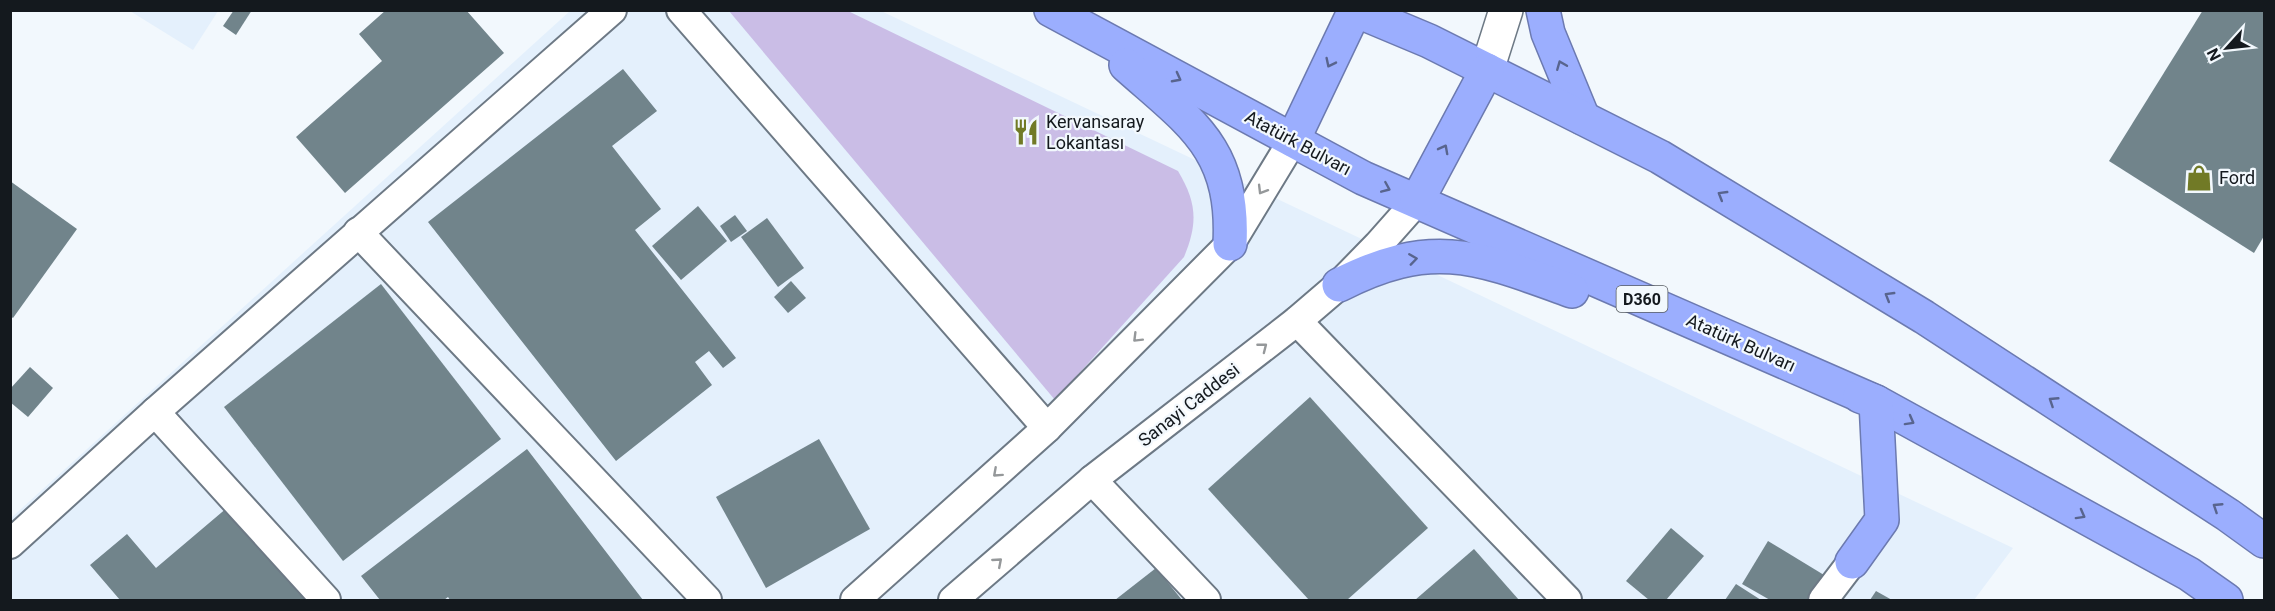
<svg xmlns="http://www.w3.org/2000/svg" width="2275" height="611" font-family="Roboto,sans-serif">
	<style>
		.built { fill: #e4f0fc }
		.green { fill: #cabde6 }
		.building { fill: #71848b }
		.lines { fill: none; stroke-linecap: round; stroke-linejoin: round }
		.street-casing { stroke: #6d7985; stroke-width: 32 }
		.secondary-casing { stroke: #6d7985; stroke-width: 36 }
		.highway-casing { stroke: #6c7ab0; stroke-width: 36 }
		.street { stroke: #fff; stroke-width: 28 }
		.secondary { stroke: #fff; stroke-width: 33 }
		.highway { stroke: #9baefe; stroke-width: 33 }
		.oneway { stroke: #58648e }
		.oneway2 { stroke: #95989a }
		.labels { text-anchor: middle; stroke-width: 4.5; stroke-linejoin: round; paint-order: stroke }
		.shield { fill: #f2f8fd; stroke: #575c61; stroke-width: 1.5 }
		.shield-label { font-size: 16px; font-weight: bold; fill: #14191e }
		.poi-label { font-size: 18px; fill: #14191e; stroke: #f2f8fd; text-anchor: start }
		.street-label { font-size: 18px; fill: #14191e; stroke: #f2f8fd }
	</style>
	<rect width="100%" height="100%" fill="#f2f8fd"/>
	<g class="built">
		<polygon points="879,10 2013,548 1974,600 11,600 10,519 570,11"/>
		<polygon points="130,11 218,11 193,50"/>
	</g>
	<path class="green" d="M729,11H848L1178,171C1197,203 1198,223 1184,257L1055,400Z"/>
	<g class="building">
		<polygon points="234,10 252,10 236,35 223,26"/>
		<polygon points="386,10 466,10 504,53 345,193 296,137 382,61 359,34"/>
		<polygon points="2203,10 2264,10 2264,236 2254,253 2109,161"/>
		<polygon points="623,69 657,111 612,146 661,209 635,230 736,358 723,368 709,351 695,362 712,385 616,461 428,222"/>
		<polygon points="10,181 77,229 13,318 10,316"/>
		<polygon points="698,206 727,241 681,280 652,246"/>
		<polygon points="735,215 747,231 731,242 720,226"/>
		<polygon points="767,218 804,268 778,287 741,237"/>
		<polygon points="791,281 806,298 788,313 774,297"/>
		<polygon points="381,284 501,439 343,561 224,407"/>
		<polygon points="30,367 53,388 28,417 10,402 10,389"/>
		<polygon points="1310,397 1428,528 1347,600 1309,600 1208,489"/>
		<polygon points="819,439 870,529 766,588 716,497"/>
		<polygon points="527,449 643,600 450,600 448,597 444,600 380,600 361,576"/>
		<polygon points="228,507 306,600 120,600 90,565 127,534 156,568"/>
		<polygon points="1671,528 1704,556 1666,600 1649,600 1626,581"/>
		<polygon points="1768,541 1824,575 1809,600 1770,600 1742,584"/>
		<polygon points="1474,549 1519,600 1415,600"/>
		<polygon points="1156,568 1182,600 1115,600"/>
		<polygon points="1736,584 1761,600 1725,600"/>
		<polygon points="1876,591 1892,600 1870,600"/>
	</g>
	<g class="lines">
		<g class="street-casing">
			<g id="street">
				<polyline points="681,10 1047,428"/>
				<polyline points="358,232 707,600"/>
				<polyline points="1297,321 1567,600"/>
				<polyline points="155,412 326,600"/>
				<polyline points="1092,480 1206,600"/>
				<polyline points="10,544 155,412 612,10"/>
				<polyline points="855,600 1047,428 1230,244 1293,140"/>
				<polyline points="953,600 1092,480 1297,321 1339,285 1378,245 1417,201"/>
				<polyline points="1823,600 1852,562"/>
			</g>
		</g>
		<g class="secondary-casing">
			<polyline id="secondary" points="1487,70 1506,10"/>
		</g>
		<g class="highway-casing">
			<g id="highway">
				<polyline points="1051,10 1363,178 1876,402 2189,574 2226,600"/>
				<polyline points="1543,10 1548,33 1583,118"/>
				<path d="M1126,65C1191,123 1235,148 1230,244"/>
				<polyline points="1293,140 1355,10 1429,41 1660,157 1924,317 2228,515 2264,541"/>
				<polyline points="1417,201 1487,70"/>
				<path d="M1339,285C1433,237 1478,257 1572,291"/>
				<polyline points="1852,562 1882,520 1876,402 1860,396"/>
			</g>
		</g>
		<use href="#street" class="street"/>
		<use href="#secondary" class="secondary"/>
		<use href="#highway" class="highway"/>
	</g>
	<defs><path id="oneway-chevron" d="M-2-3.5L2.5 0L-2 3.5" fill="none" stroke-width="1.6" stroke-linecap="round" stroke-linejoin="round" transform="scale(1.5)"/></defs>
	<g class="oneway">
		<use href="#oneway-chevron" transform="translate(1330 63) rotate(116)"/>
		<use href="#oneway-chevron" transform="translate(1561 65) rotate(-112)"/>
		<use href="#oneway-chevron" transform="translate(1177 78) rotate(28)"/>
		<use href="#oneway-chevron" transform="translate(1444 149) rotate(-62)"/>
		<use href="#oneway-chevron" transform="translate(1386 188) rotate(23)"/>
		<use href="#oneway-chevron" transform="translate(1722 195) rotate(-149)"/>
		<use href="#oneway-chevron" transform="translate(1413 259) rotate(-8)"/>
		<use href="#oneway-chevron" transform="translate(1889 296) rotate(-149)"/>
		<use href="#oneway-chevron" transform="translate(2053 401) rotate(-147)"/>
		<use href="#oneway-chevron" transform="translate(1910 421) rotate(29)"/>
		<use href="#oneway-chevron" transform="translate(2217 507) rotate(-147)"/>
		<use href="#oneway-chevron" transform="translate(2081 515) rotate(29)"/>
	</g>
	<g class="oneway2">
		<use href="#oneway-chevron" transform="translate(1262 190) rotate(121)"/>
		<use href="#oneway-chevron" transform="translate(1137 338) rotate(135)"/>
		<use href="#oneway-chevron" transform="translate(1263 347) rotate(-38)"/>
		<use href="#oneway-chevron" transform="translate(997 473) rotate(138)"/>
		<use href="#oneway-chevron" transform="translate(998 562) rotate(-41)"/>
	</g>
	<defs>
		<g id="restaurant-bare" transform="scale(2.07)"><path d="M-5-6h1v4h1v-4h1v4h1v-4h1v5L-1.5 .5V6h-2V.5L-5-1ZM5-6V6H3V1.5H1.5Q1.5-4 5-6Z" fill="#717a26" stroke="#f2f8fd" stroke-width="2.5" paint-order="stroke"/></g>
		<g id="shop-bare" transform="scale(2.07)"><path d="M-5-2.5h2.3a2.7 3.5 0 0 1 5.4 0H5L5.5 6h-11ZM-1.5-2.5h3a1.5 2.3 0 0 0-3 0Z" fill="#717a26" stroke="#f2f8fd" stroke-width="2.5" paint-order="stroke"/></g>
	</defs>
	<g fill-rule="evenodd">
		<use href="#restaurant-bare" x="1026" y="132"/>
		<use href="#shop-bare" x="2199" y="178"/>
	</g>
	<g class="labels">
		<rect class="shield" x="1616.5" y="286" width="51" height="26" rx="4.5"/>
		<g class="shield-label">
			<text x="1642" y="305">D360</text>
		</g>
		<g class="poi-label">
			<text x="1046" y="128">Kervansaray<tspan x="1046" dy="21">Lokantası</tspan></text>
			<text x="2219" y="184">Ford</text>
		</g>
		<g class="street-label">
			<text transform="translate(1298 143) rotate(28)" y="6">Atatürk Bulvarı</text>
			<text transform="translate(1741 343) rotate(24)" y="6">Atatürk Bulvarı</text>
			<text transform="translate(1189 405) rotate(-38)" y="6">Sanayi Caddesi</text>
		</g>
	</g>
	<rect width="2275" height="611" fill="none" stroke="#14191e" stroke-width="24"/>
	<g transform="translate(2227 48) rotate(243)" stroke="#f2f8fd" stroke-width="4.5" paint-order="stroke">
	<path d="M0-4.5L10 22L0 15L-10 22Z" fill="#14191e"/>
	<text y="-9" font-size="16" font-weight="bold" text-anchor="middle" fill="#14191e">N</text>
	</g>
</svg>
